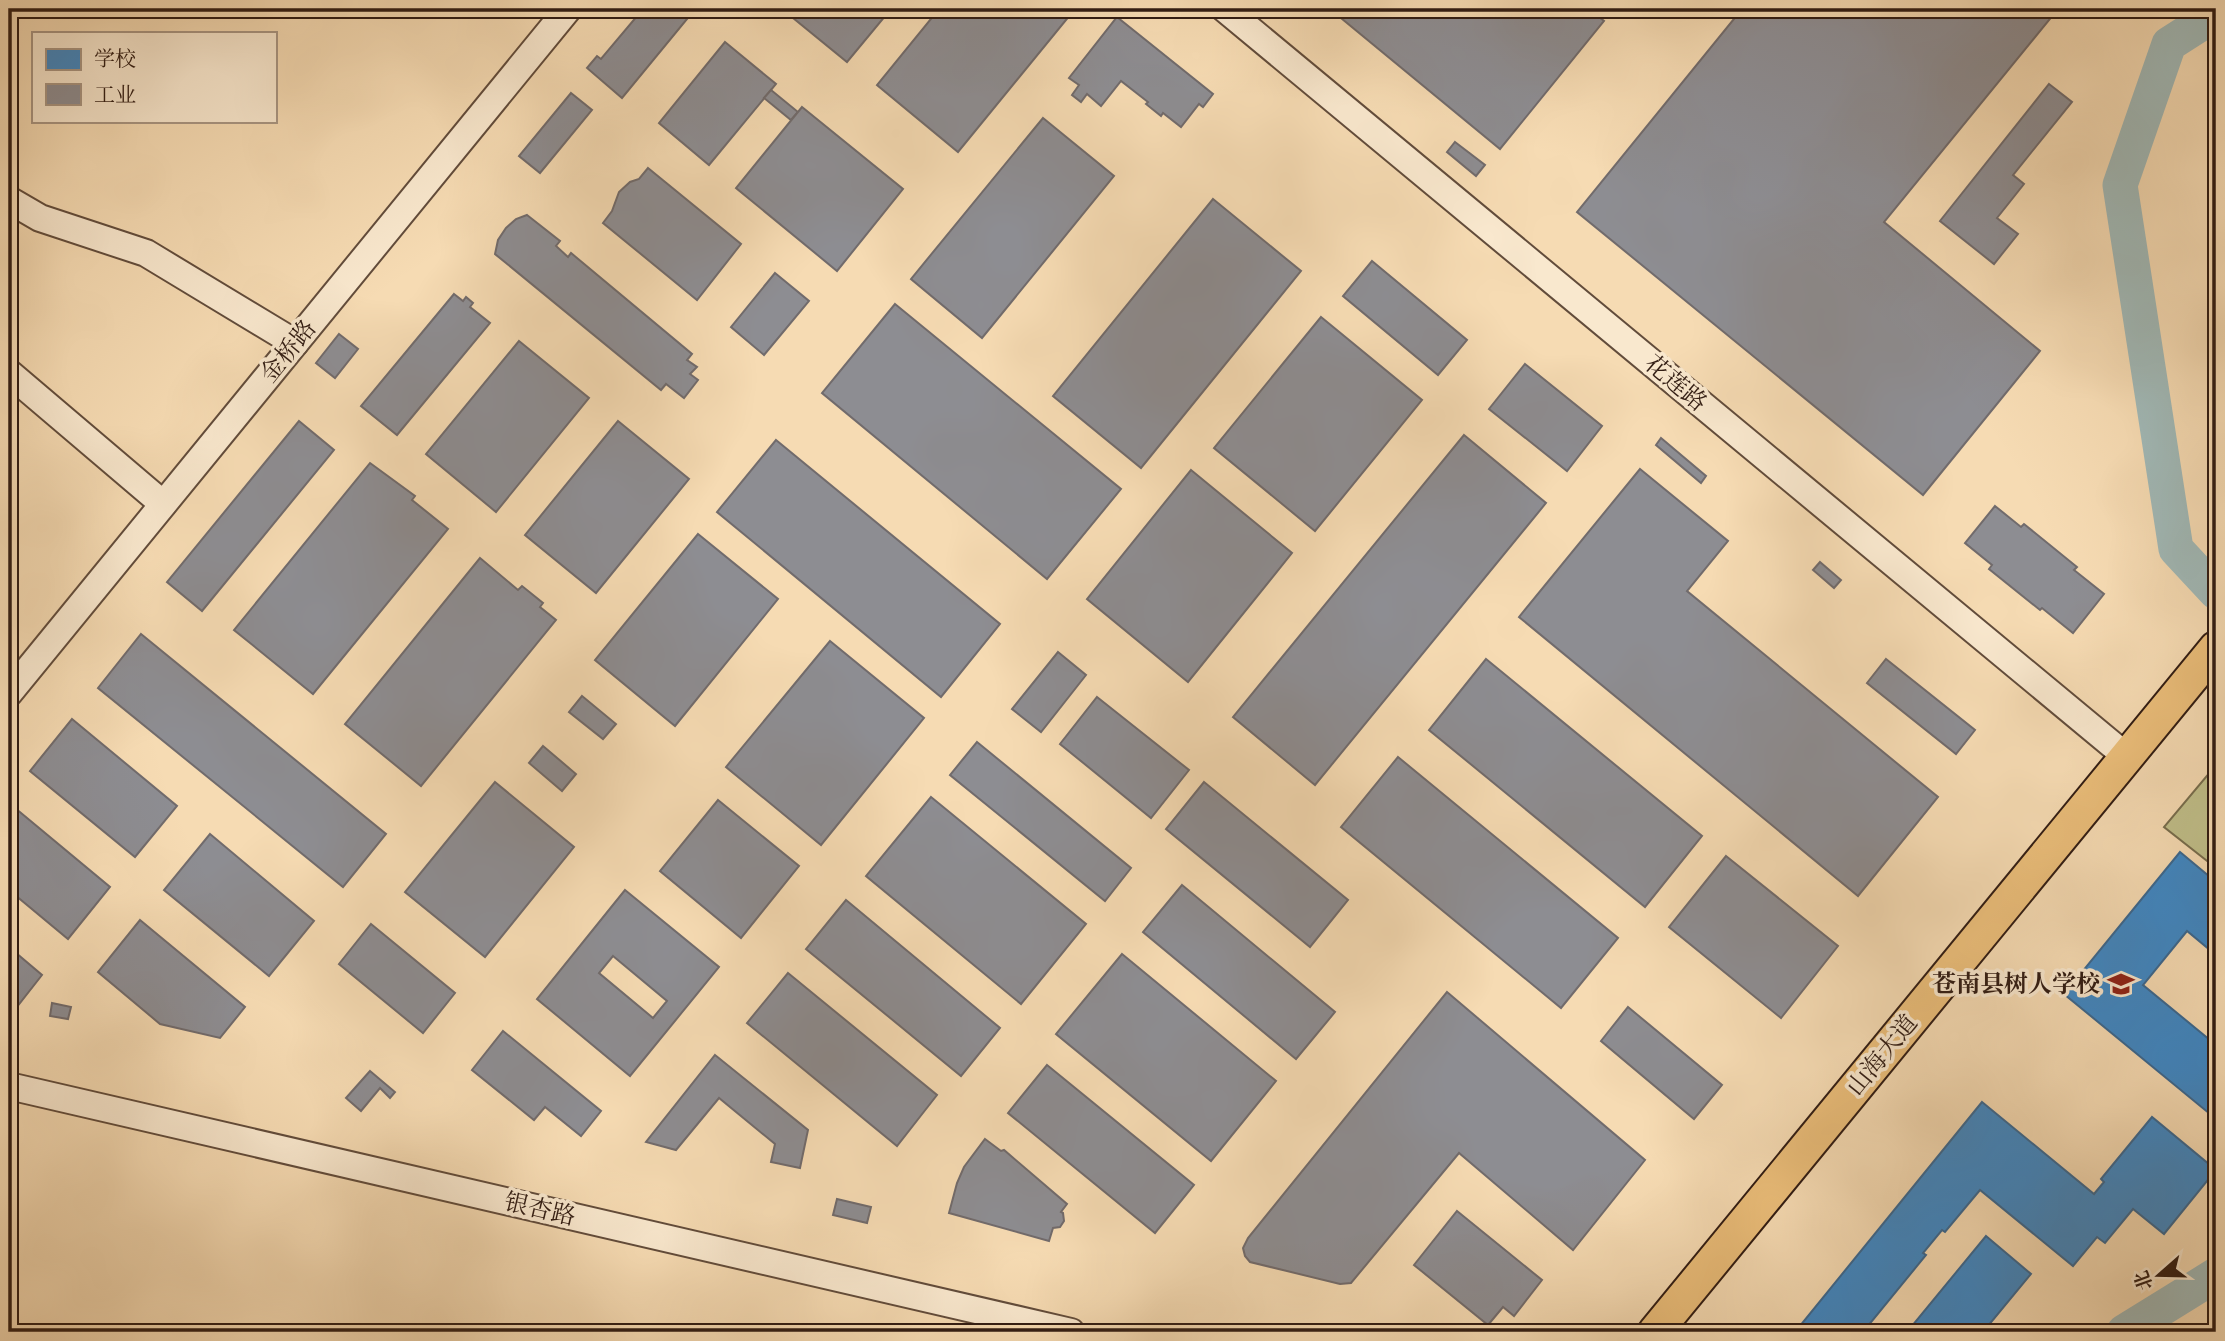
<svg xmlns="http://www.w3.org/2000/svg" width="2225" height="1341" font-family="'IM FELL Great Primer','Noto Serif SC',serif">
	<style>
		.green { fill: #c0bf8a; stroke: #786e4e; stroke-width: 2 }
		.schools { fill: #3f88c5; stroke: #3b6890; stroke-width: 2 }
		.industry { fill: #8d8d92; stroke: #716b6c; stroke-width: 2; fill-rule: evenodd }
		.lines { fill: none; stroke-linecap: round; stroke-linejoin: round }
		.river { stroke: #a1b9b7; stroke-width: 35 }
		.minor-casing { stroke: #624c3b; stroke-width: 30 }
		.major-casing { stroke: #311c13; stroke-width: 37 }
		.minor { stroke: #f9e8ce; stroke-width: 26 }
		.major { stroke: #ebbe7a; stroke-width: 33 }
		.labels { text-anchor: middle; stroke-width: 7; stroke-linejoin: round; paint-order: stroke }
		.street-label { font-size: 24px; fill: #311c13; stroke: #f9e8ce }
		.poi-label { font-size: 24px; font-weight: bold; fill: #311c13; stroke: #f9e8ce; text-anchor: end }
	</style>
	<rect width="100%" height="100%" fill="#f6dbb3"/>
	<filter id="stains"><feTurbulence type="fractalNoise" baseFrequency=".00286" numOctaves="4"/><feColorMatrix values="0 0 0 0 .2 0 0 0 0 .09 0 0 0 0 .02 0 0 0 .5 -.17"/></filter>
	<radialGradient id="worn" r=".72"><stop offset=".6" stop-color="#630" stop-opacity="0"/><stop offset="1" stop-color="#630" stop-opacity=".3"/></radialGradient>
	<polygon class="green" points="2216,765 2216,868 2164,827"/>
	<g class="schools">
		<polygon points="2180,852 2216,882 2216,955 2187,931 2143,985 2216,1045 2216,1119 2064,994"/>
		<polygon points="1982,1102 2094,1194 2104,1182 2101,1179 2152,1117 2216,1170 2164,1234 2133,1209 2105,1243 2097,1237 2073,1266 1980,1190 1945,1232 1942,1230 1923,1253 1926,1255 1863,1332 1795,1332"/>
		<polygon points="1986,1236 2031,1274 1983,1332 1907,1332"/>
	</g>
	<g class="industry">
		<polygon points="643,9 686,9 692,13 622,98 587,68 597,56 601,59"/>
		<polygon points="782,9 891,9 847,62"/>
		<polygon points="939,9 1075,9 958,152 877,85"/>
		<polygon points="1330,9 1589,9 1604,21 1500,149"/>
		<polygon points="1742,9 2058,9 1884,222 2040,351 1923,495 1577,212"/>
		<polygon points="1117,17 1213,94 1203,107 1199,104 1181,127 1163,113 1161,116 1146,104 1148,102 1121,81 1101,106 1087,94 1081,102 1072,95 1079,85 1069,78"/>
		<polygon points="725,42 776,84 709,165 659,123"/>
		<polygon points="2049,84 2072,102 2013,175 2024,184 1997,218 2018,234 1994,264 1940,221"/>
		<polygon points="771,90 798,112 791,120 764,98"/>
		<polygon points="571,93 592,110 540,173 519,156"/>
		<polygon points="802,107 903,189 837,271 736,188"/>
		<polygon points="1043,118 1114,176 982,338 911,279"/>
		<polygon points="1455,142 1485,165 1476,176 1447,152"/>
		<polygon points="648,168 741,244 697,300 603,223 612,211 619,192 630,182 639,179"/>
		<polygon points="1213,199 1301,271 1141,468 1053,396"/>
		<polygon points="527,215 560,241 556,246 568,257 571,253 692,354 687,360 697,367 690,374 698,380 684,398 666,384 661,390 495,254 498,240 506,228 516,219"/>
		<polygon points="1372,261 1467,340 1438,375 1343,296"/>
		<polygon points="775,273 809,301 764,355 731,327"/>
		<polygon points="454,294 463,301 466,297 473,303 470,307 490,323 397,435 361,406"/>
		<polygon points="895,304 1121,489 1047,579 822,393"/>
		<polygon points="1321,317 1422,400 1315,531 1214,448"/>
		<polygon points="339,334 358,349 335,378 316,363"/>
		<polygon points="519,341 589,398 496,512 426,454"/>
		<polygon points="1525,364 1602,426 1567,471 1489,409"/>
		<polygon points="299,421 334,450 202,611 167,582"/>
		<polygon points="618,421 689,479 596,593 525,535"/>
		<polygon points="1464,435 1546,503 1315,785 1233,717"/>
		<polygon points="1661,438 1706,476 1701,483 1656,445"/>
		<polygon points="776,440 1000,624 941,697 717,512"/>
		<polygon points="370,463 415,496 412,500 448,529 313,694 234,630"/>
		<polygon points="1640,469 1728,541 1687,591 1938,797 1858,896 1519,617"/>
		<polygon points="1191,470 1292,553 1188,682 1087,599"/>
		<polygon points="1995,506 2021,527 2024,524 2077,567 2074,570 2104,594 2073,633 2042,608 2040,610 1989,569 1992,565 1965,543"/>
		<polygon points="698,534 778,599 675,726 595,660"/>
		<polygon points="480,558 518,590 522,586 543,603 540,607 556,620 421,786 345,724"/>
		<polygon points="1820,562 1841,580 1834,588 1813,570"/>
		<polygon points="141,634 386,834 343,887 98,688"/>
		<polygon points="830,641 924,718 821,845 726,767"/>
		<polygon points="1058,652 1086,675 1041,732 1012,709"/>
		<polygon points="1486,659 1702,836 1645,907 1429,730"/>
		<polygon points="1886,659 1975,730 1956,754 1867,683"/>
		<polygon points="582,696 616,724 603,739 569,712"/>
		<polygon points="1097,697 1189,770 1151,818 1060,744"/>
		<polygon points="72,719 177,806 135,857 30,771"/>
		<polygon points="977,742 1131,868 1105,901 950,775"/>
		<polygon points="543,746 576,774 562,791 529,763"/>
		<polygon points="1398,757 1618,938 1561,1008 1341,827"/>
		<polygon points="495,782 574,847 485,957 405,892"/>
		<polygon points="1204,782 1348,900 1310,947 1166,829"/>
		<polygon points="931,797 1086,924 1021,1004 866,876"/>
		<polygon points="718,800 799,866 741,938 660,871"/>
		<polygon points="9,803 110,887 68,939 9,890"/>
		<polygon points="210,834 314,921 269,976 164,890"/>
		<polygon points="1726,856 1838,946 1781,1018 1669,927"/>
		<polygon points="1182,885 1335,1012 1296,1059 1143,932"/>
		<path d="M625,890L719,967L630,1076L537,999ZM613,956L667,1001L653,1018L599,973Z"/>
		<polygon points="846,900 1000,1028 961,1076 806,949"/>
		<polygon points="140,920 245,1007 220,1038 160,1024 98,972"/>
		<polygon points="371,924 455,993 423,1033 339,964"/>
		<polygon points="9,947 42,975 16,1008 9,1006"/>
		<polygon points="1122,954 1276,1081 1211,1161 1056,1034"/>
		<polygon points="788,973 937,1095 897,1146 747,1023"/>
		<polygon points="1447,992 1645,1160 1573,1250 1459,1153 1351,1283 1340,1284 1250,1262 1245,1256 1243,1248 1248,1238"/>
		<polygon points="52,1003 71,1007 68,1019 50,1016"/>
		<polygon points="1628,1007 1722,1085 1694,1119 1601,1041"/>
		<polygon points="503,1031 601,1111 581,1136 545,1107 534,1120 472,1070"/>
		<polygon points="715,1055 808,1130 800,1168 771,1162 775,1144 719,1098 676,1150 646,1142"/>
		<polygon points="1047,1065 1194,1185 1155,1233 1008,1113"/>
		<polygon points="370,1071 395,1092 390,1098 380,1088 361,1111 346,1098"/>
		<polygon points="985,1139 1001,1151 1004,1150 1067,1204 1061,1212 1063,1213 1064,1221 1060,1227 1053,1228 1049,1241 949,1213 957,1183 964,1167"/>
		<polygon points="837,1199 871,1207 867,1223 833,1215"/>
		<polygon points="1457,1211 1542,1280 1514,1316 1503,1307 1488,1325 1414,1265"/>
	</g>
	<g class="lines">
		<g class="river">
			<polyline points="2216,14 2169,44 2120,185 2176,549 2216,592"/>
			<polyline points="2124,1332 2216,1275"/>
		</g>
		<g class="minor-casing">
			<g id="minor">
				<polyline points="1225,9 2127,757"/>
				<polyline points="9,200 40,218 146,253 295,343"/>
				<polyline points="9,373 163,504"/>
				<polyline points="9,693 568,9"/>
				<polyline points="9,1086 1071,1332"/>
			</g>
		</g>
		<g class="major-casing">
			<polyline id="major" points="1655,1332 2216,648"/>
		</g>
		<use href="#minor" class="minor"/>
		<use href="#major" class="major"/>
	</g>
	<defs>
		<g id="school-bare" transform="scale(2.1)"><path d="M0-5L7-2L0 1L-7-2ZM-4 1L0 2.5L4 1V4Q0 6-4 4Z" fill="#8f2418" stroke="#f9e8ce" stroke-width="2.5" paint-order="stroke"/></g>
	</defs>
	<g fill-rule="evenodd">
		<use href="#school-bare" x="2121" y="984"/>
	</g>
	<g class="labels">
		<g class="street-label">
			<text transform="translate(288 351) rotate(-51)" y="8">金桥路</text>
			<text transform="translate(1676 383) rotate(40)" y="8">花莲路</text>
			<text transform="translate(1882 1055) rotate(-51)" y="8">山海大道</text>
			<text transform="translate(540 1209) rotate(13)" y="8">银杏路</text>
		</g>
		<g class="poi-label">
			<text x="2100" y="992">苍南县树人学校</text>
		</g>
	</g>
	<rect width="2225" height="1341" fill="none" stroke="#f6dbb3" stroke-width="35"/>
	<rect x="10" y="10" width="2204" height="1320" fill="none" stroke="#311c13" stroke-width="3.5"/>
	<rect x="18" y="18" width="2190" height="1306" fill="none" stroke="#311c13" stroke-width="2"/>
	<rect x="32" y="32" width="245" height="91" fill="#f9e8ce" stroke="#a99683" stroke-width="2"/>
	<rect x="46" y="49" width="35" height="21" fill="#3f88c5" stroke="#a99683" stroke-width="2"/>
	<text x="94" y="66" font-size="21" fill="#311c13">学校</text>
	<rect x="46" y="84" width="35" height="21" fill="#8d8d92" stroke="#a99683" stroke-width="2"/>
	<text x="94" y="102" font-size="21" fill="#311c13">工业</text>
	<g transform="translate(2159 1275) rotate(250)" stroke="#f9e8ce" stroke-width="5" paint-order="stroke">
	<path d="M0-5L12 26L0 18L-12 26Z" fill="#311c13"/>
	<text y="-10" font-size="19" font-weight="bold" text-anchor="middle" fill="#311c13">北</text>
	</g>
	<rect width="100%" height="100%" filter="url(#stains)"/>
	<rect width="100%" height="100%" fill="url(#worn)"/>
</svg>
